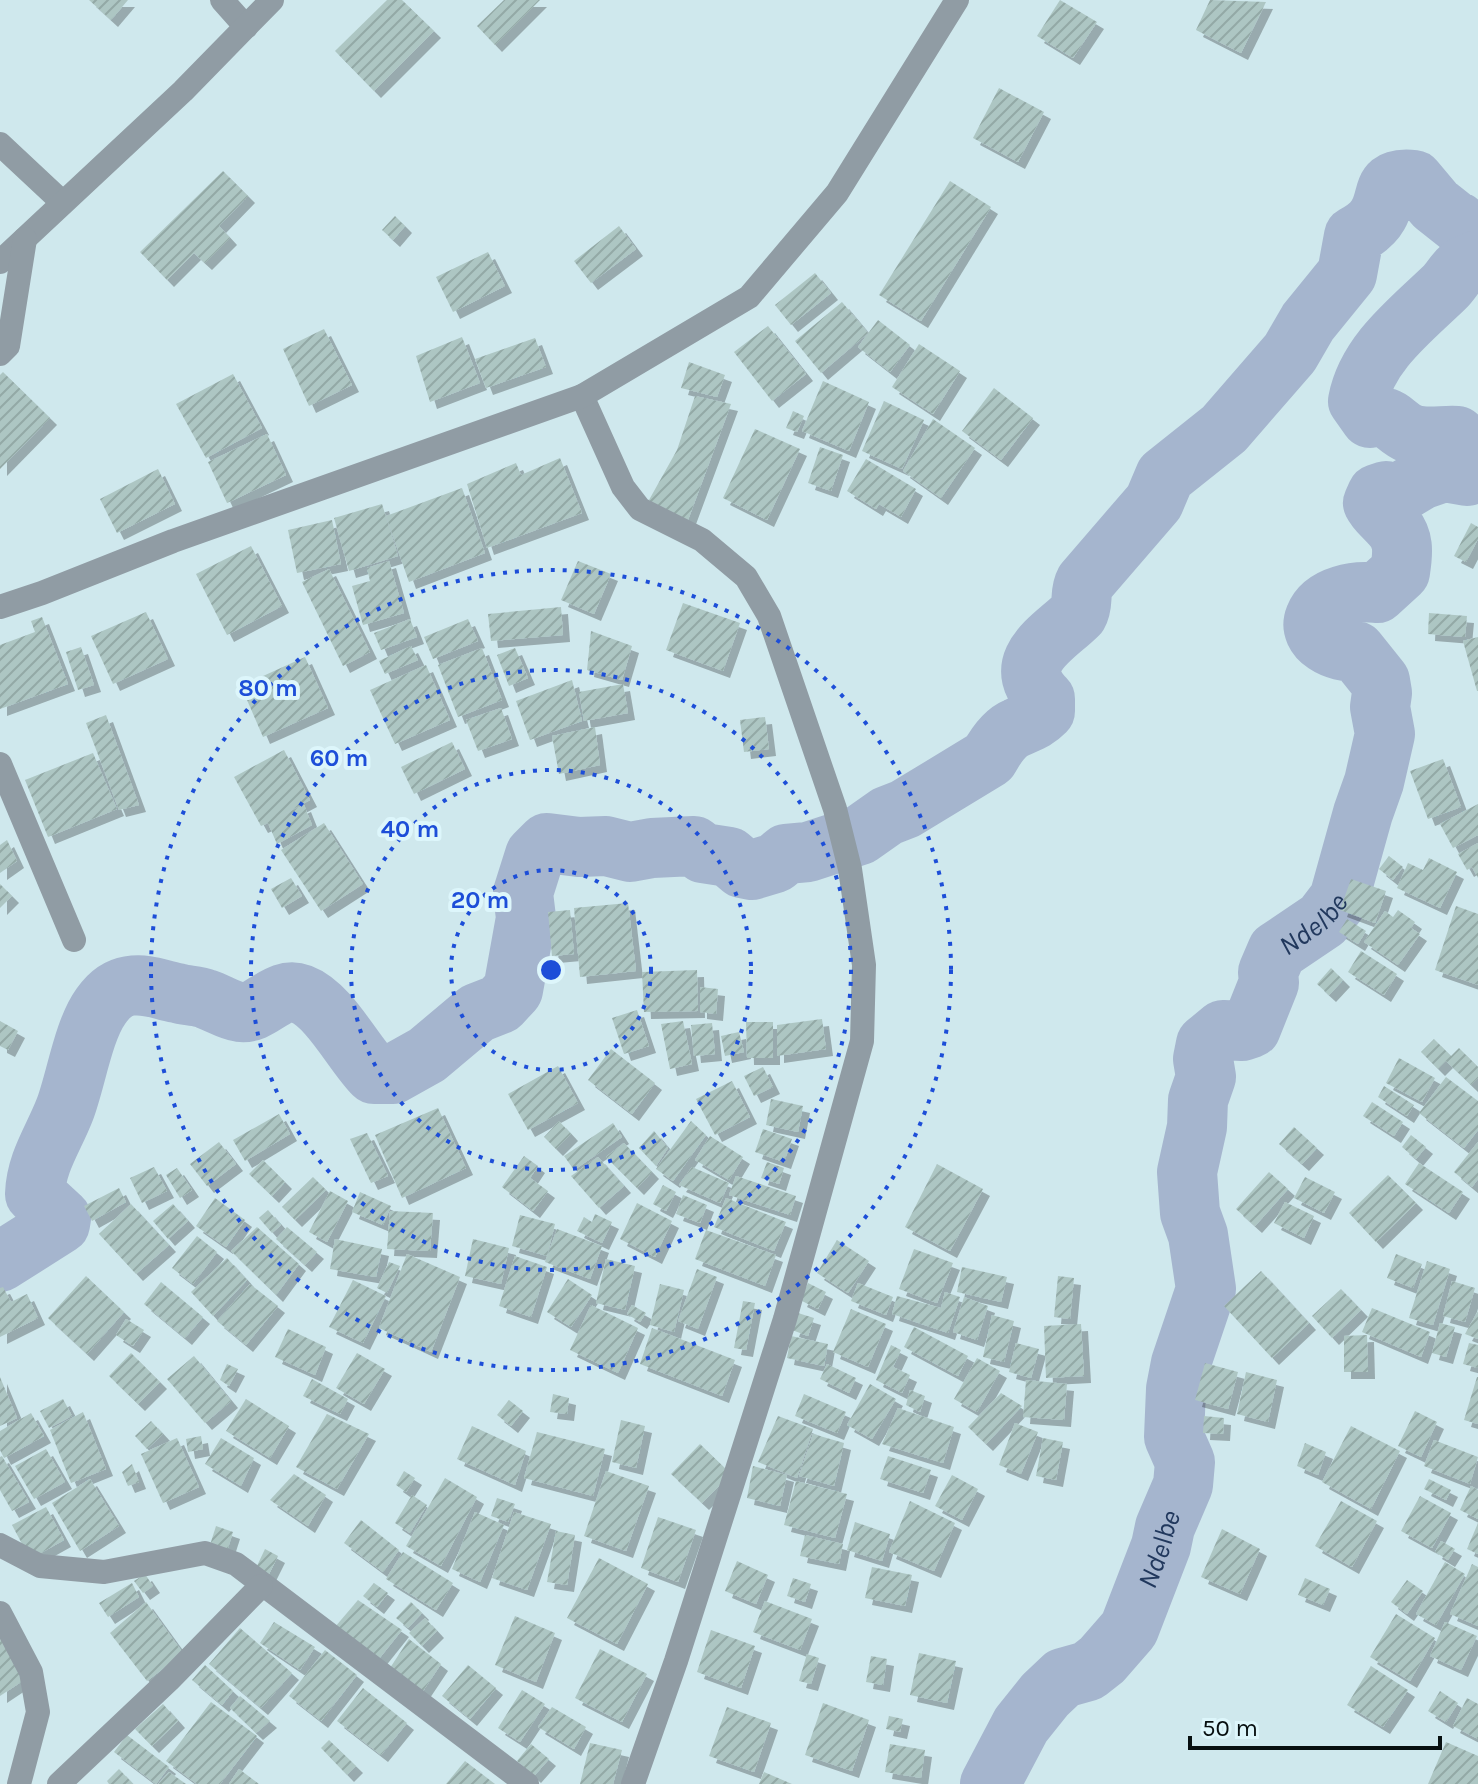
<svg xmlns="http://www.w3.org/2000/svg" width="1478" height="1784" font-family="Karla,sans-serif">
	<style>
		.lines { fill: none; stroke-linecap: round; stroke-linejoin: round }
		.river { stroke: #a5b5ce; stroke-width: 60 }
		.building { fill: url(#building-hatch); filter: url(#shadow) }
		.minor { stroke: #909ca4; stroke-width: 24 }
		.ring { fill: none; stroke: #1d4ed8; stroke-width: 4; stroke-dasharray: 4 8 }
		.labels { text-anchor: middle; stroke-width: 8; stroke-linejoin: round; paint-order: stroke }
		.water-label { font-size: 28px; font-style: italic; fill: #21385d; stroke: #ddf6fb }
		.centre { fill: #1d4ed8; stroke: #ddf6fb; stroke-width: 4 }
		.ring-label { font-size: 24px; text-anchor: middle; font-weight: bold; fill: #1d4ed8; stroke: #ddf6fb; stroke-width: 8; stroke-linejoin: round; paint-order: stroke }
	</style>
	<defs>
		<pattern id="building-hatch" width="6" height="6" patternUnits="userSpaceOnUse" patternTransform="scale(2)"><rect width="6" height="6" fill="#adc6c3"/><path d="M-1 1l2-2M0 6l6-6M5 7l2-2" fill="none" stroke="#93a9a6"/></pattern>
		<filter id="shadow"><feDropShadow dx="7" dy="7" stdDeviation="0" flood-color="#0004"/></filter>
	</defs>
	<rect width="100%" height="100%" fill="#cfe8ed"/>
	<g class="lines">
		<g class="river">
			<path d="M0,1262L60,1224L61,1218L35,1194C36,1162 54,1138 65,1109C76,1080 83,1031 101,1006C108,996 117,988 129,986C148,983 160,990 177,993C187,996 196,995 206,999C218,1003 228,1010 240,1012C262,1015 277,985 301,994C330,1005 353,1053 374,1074H393L427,1055L477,1013L500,1004L513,990L526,918L523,893L535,855L547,843L579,847L606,846L630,852L652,848L694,846L703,853L729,857L742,868L752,870L775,863L786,854L808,852L860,835L887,816L905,809L989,758C995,747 1004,733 1016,728C1029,722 1035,721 1045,711V699C1008,661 1054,638 1078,614C1084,604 1079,593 1085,582L1154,502L1165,476L1224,429L1290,353L1308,322L1347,274L1354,236C1363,231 1373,224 1378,215C1390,195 1379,176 1414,180L1435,205L1459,224L1458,222L1478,245"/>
			<path id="s1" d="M990,1784L1021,1725L1045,1695L1063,1678L1088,1671L1102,1660L1129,1629L1161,1546L1165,1527L1183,1485L1185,1462L1174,1437L1176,1389L1181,1363L1206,1289L1198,1235L1190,1213L1187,1172L1197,1127L1198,1100L1206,1077L1203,1059L1206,1044L1223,1030L1242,1031L1251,1028L1269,983L1268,972L1277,951L1323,920L1339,899L1363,813L1374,782L1385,734L1380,707L1382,693L1380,681L1356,651C1338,654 1306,639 1315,617C1324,595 1356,590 1377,593L1400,572C1403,553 1405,537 1390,523C1384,516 1377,511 1373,503L1377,494L1386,491L1396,495L1421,480L1444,472L1467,476V456L1457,436C1443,435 1425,439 1411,434C1392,426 1393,413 1370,418L1358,401C1367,353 1411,320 1445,287C1451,281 1455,273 1461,268C1466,264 1473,262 1478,260"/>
		</g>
	</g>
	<g class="building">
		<polygon points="89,0 128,0 111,20"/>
		<polygon points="387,0 402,0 434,31 374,91 335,51"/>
		<polygon points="504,0 540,0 495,45 477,26"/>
		<polygon points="1060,0 1097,22 1073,58 1037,36"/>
		<polygon points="1210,0 1266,2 1241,53 1196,30"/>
		<polygon points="999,88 1044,112 1018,162 973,138"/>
		<polygon points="223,171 248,196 219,226 230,238 205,263 194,253 167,280 140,252"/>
		<polygon points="950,181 991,207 921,321 879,295"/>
		<polygon points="395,216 405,226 393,240 382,230"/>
		<polygon points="619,226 636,249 591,283 574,261"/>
		<polygon points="488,252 505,286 453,312 436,277"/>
		<polygon points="815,273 831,293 791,325 775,305"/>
		<polygon points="842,302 868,333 821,373 795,341"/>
		<polygon points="878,320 910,345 890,372 858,347"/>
		<polygon points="768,326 806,374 772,401 734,352"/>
		<polygon points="324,329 352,385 309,406 283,349"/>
		<polygon points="462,337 480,383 430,402 416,356"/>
		<polygon points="535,338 546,367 486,388 475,359"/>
		<polygon points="919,344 960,371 933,414 892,387"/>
		<polygon points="689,362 725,375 717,397 681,388"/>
		<polygon points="3,372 50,418 0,469 0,375"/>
		<polygon points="233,374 262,428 206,458 176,404"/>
		<polygon points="823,381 869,402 849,451 802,431"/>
		<polygon points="994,388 1033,418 1001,460 962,431"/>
		<polygon points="695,396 731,404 688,520 666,515 649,500 677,450"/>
		<polygon points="884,401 924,420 902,469 862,451"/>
		<polygon points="793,411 804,416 797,432 786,428"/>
		<polygon points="933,419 975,448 941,498 903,471"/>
		<polygon points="755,429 800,449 767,520 723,498"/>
		<polygon points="267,434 286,475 227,503 208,462"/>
		<polygon points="820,447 843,455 831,491 808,483"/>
		<polygon points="560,458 582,513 487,548 467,484 516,463 521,475"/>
		<polygon points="866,459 916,489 901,517 879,504 876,509 847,491"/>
		<polygon points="158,469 175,504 117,533 100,499"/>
		<polygon points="462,488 485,553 409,582 386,516"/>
		<polygon points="382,504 398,556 349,571 334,518"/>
		<polygon points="332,520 341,564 297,573 288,530"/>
		<polygon points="1471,523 1478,527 1478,539 1466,562 1454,556"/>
		<polygon points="251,546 282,606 227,635 196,574"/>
		<polygon points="389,561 404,613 363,625 352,586 370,581 367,568"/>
		<polygon points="578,561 611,574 594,614 561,600"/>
		<polygon points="329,569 370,652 343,666 302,582"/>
		<polygon points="683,603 740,623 723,671 666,650"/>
		<polygon points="561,607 563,635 491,641 488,614"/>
		<polygon points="146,612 168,659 113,684 91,636"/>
		<polygon points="1429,613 1467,616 1465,637 1428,634"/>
		<polygon points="42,617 68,684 0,709 0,645 35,632 31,621"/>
		<polygon points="410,619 417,637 381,650 374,633"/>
		<polygon points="468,619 478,641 433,659 424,637"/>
		<polygon points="591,631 632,646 622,680 587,670"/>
		<polygon points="1478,637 1478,691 1477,691 1463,641"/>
		<polygon points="411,646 418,660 385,674 379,661"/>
		<polygon points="81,647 94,685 78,690 66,652"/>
		<polygon points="482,648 502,700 458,717 438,665"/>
		<polygon points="515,648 528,678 509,686 497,655"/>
		<polygon points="305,657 328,708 263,737 241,686"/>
		<polygon points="426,665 450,720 395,744 370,690"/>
		<polygon points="572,680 582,721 530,740 516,701"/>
		<polygon points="623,684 628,713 584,721 579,692"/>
		<polygon points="501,708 512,739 478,751 466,720"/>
		<polygon points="106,715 139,805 119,810 86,723"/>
		<polygon points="765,717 769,749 744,752 740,720"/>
		<polygon points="595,727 600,765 559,774 552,736"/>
		<polygon points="452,742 465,769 414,794 401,767"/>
		<polygon points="284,750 310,800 280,816 304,805 312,825 277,844 268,823 261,826 234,777"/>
		<polygon points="93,753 117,809 48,837 25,780"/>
		<polygon points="1443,759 1461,807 1428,819 1410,771"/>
		<polygon points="1478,804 1478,835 1453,848 1440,824"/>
		<polygon points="324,823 363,884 321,911 281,850"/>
		<polygon points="7,840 17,861 0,873 0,845"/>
		<polygon points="1478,843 1478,878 1472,867 1467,870 1458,854"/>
		<polygon points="1389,856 1403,867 1393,880 1379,869"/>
		<polygon points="1429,858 1457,872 1440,908 1397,888 1408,863 1423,870"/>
		<polygon points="291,878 302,896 282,908 271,889"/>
		<polygon points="1351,879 1386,891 1375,923 1340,910"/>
		<polygon points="0,884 12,896 0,908"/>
		<polygon points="628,903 636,971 580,977 574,908"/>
		<polygon points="1456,906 1478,914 1478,985 1435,970"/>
		<polygon points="570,910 574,954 552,956 548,912"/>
		<polygon points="1398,910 1415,922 1411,928 1420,934 1398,965 1364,942 1385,911 1393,917"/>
		<polygon points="1347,919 1366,931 1358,944 1339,932"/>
		<polygon points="1361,951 1397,974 1384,995 1348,972"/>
		<polygon points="1331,968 1343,980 1329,995 1317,984"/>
		<polygon points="697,970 698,1011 644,1012 642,972"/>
		<polygon points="700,987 718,989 716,1014 700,1012"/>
		<polygon points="637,1010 649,1046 624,1054 612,1018"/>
		<polygon points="822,1019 826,1049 777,1056 777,1025"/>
		<polygon points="0,1021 18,1031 8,1050 0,1046"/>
		<polygon points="683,1021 692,1064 670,1069 661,1024"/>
		<polygon points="746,1022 773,1022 773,1058 747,1058"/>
		<polygon points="712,1023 715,1054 694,1056 691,1025"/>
		<polygon points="739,1032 744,1052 725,1056 721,1036"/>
		<polygon points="1434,1039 1451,1056 1459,1048 1478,1067 1478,1078 1471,1085 1446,1061 1438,1069 1421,1052"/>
		<polygon points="611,1049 655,1083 632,1114 588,1080"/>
		<polygon points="1399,1058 1435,1078 1422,1102 1386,1083"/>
		<polygon points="558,1066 578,1103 528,1130 508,1094"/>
		<polygon points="763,1067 773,1087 754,1096 744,1076"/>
		<polygon points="1446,1077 1478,1101 1478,1130 1464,1148 1419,1113"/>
		<polygon points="732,1081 750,1117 715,1135 696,1099"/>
		<polygon points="1384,1086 1414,1105 1407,1116 1378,1097"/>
		<polygon points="771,1099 803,1106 798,1132 766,1125"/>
		<polygon points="1372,1102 1403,1122 1394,1136 1363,1116"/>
		<polygon points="438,1108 466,1168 402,1198 375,1135"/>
		<polygon points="279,1114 290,1134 245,1161 233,1140"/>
		<polygon points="559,1121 571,1134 556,1149 544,1137"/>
		<polygon points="691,1121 706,1135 673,1181 656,1169"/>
		<polygon points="613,1123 622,1137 574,1170 564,1156"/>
		<polygon points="1294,1127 1317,1148 1302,1164 1279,1144"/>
		<polygon points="763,1129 792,1139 784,1162 755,1152"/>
		<polygon points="654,1131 668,1148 656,1166 639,1148"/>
		<polygon points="367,1133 388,1176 371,1183 350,1139"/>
		<polygon points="1411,1135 1426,1147 1416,1159 1402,1147"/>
		<polygon points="710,1136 743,1157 729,1180 695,1160"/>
		<polygon points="219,1142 236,1164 207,1186 190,1164"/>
		<polygon points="1478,1142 1478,1179 1472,1187 1454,1172"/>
		<polygon points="624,1143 652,1172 637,1188 606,1157"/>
		<polygon points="524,1156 538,1166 530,1178 548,1191 533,1211 502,1187"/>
		<polygon points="598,1157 624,1186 599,1208 571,1176"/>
		<polygon points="263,1160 285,1182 272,1196 249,1174"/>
		<polygon points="767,1162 784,1168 779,1184 761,1178"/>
		<polygon points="1419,1163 1463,1192 1449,1213 1405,1184"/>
		<polygon points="937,1164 983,1189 950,1251 905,1227"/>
		<polygon points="154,1167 167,1191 142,1203 130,1178"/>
		<polygon points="692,1167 729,1183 720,1203 679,1185"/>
		<polygon points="177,1168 192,1190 180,1198 166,1175"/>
		<polygon points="1269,1172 1288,1189 1255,1226 1236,1209"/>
		<polygon points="1388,1175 1416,1203 1376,1242 1349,1213"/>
		<polygon points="736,1176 796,1196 790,1215 729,1195"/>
		<polygon points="313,1177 326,1190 295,1220 282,1207"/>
		<polygon points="1305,1177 1335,1192 1324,1213 1294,1198"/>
		<polygon points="663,1185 676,1192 666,1211 653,1204"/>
		<polygon points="119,1188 126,1202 92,1221 84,1206"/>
		<polygon points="330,1191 348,1201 327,1242 309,1232"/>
		<polygon points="360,1192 391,1206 383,1225 352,1212"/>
		<polygon points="683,1195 707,1205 700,1223 676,1214"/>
		<polygon points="215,1198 245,1220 226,1247 196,1226"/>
		<polygon points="726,1198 786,1222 774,1251 714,1227"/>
		<polygon points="1285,1202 1314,1216 1304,1238 1274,1223"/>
		<polygon points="637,1203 672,1221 655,1257 620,1239"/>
		<polygon points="131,1204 169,1245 136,1274 99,1234"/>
		<polygon points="173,1204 188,1221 168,1239 153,1221"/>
		<polygon points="268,1210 281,1225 272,1233 259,1218"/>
		<polygon points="390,1211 433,1213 430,1251 387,1249"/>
		<polygon points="595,1214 612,1222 602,1243 577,1231 584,1217 592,1222"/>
		<polygon points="520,1215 555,1224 547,1256 512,1246"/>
		<polygon points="257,1227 299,1264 276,1295 231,1251"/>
		<polygon points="287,1227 317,1252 305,1265 276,1239"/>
		<polygon points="557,1229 602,1246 590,1279 545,1262"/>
		<polygon points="706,1230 776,1255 765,1286 695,1259"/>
		<polygon points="197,1236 217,1252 193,1284 172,1268"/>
		<polygon points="335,1239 382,1249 376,1277 330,1269"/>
		<polygon points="473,1239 509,1248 501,1284 465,1276"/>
		<polygon points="837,1240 869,1261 848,1293 817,1273"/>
		<polygon points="914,1249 953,1263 937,1303 899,1289"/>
		<polygon points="407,1254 460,1277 431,1352 379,1328"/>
		<polygon points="1396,1254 1422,1264 1413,1288 1387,1278"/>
		<polygon points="515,1256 547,1267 531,1317 499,1306"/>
		<polygon points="227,1258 247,1280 213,1316 191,1292"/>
		<polygon points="606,1259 635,1266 625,1310 596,1303"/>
		<polygon points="1427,1261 1450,1269 1433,1325 1409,1318"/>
		<polygon points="389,1262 400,1266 387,1293 377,1288"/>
		<polygon points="962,1267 1007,1277 1001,1302 957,1292"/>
		<polygon points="697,1269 717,1277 698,1329 678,1321"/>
		<polygon points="1261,1271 1309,1323 1272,1358 1224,1306"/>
		<polygon points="86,1276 124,1312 87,1354 48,1318"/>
		<polygon points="1058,1276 1074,1278 1070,1319 1054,1317"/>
		<polygon points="568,1279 592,1295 571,1327 547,1312"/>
		<polygon points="353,1280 386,1296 363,1343 329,1327"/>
		<polygon points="1452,1281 1475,1288 1465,1322 1443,1316"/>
		<polygon points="161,1282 203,1317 185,1338 144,1304"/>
		<polygon points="808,1283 826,1292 818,1309 800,1300"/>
		<polygon points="858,1283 893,1297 886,1315 851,1301"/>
		<polygon points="250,1284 278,1306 246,1345 217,1321"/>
		<polygon points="660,1284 684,1290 674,1332 650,1325"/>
		<polygon points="3,1287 11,1302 27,1294 38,1318 0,1337 0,1288"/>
		<polygon points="1341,1289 1361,1310 1332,1338 1312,1316"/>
		<polygon points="945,1292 960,1297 948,1333 892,1314 897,1296 941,1308"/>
		<polygon points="964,1297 988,1306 977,1340 953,1332"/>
		<polygon points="743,1301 755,1303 746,1350 734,1348"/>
		<polygon points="591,1305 638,1328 618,1373 570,1350"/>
		<polygon points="632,1305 646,1313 640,1322 627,1314"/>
		<polygon points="1372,1308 1430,1332 1421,1357 1362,1332"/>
		<polygon points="851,1309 886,1324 868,1367 833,1352"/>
		<polygon points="1478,1311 1478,1339 1465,1334"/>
		<polygon points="798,1313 814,1318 808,1336 792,1330"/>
		<polygon points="992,1315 1014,1321 1004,1362 983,1357"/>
		<polygon points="126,1319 144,1330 133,1346 116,1335"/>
		<polygon points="1440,1323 1455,1327 1446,1357 1432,1353"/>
		<polygon points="1081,1324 1084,1376 1046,1378 1044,1326"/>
		<polygon points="914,1327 968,1356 958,1376 904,1347"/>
		<polygon points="652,1328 735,1360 722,1396 640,1364"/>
		<polygon points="288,1329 326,1347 315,1375 275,1357"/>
		<polygon points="1367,1335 1368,1372 1344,1372 1344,1336"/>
		<polygon points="791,1336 828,1344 824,1366 787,1358"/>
		<polygon points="1016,1343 1039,1349 1031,1378 1009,1372"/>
		<polygon points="1469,1343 1478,1345 1478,1368 1463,1364"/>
		<polygon points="891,1345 901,1350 893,1367 910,1375 902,1393 876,1380"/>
		<polygon points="131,1353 160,1382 138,1404 109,1376"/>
		<polygon points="357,1353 385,1369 364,1404 336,1388"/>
		<polygon points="194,1356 231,1401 205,1423 167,1379"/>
		<polygon points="977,1358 1000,1371 977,1412 954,1399"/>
		<polygon points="1205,1363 1238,1372 1228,1409 1195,1400"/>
		<polygon points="227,1364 238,1369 229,1386 220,1380"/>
		<polygon points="827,1364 856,1378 849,1393 820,1379"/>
		<polygon points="1246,1372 1277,1380 1268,1422 1237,1414"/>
		<polygon points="0,1377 17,1418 0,1426"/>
		<polygon points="1477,1377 1478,1377 1478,1424 1464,1420"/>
		<polygon points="312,1379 348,1399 340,1414 303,1396"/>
		<polygon points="1026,1380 1067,1384 1064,1420 1023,1417"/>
		<polygon points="870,1384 896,1399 872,1439 847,1425"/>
		<polygon points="910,1390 925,1396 920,1412 906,1405"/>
		<polygon points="1001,1393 1022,1406 986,1444 968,1427"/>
		<polygon points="553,1394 569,1398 567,1414 550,1412"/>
		<polygon points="804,1394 846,1412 837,1433 795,1416"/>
		<polygon points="63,1399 72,1416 49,1428 40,1411"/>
		<polygon points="246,1399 289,1426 270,1458 226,1431"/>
		<polygon points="509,1400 523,1411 511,1426 497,1415"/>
		<polygon points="898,1408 954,1427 943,1463 882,1444"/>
		<polygon points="1415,1411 1437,1422 1421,1457 1398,1446"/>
		<polygon points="83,1412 106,1469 71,1483 50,1430"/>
		<polygon points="31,1413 44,1436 4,1458 0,1450 0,1431"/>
		<polygon points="327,1414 369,1434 337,1489 296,1467"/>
		<polygon points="778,1416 813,1429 797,1478 758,1462"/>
		<polygon points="1204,1416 1224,1418 1223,1434 1203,1433"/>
		<polygon points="621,1420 645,1426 636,1468 612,1462"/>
		<polygon points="151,1421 163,1434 147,1449 135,1436"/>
		<polygon points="1015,1423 1038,1432 1021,1474 999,1465"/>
		<polygon points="472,1426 526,1451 515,1485 457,1459"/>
		<polygon points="1351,1426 1400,1451 1371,1509 1322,1482"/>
		<polygon points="537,1432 605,1449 593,1496 524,1478"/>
		<polygon points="813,1434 844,1443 834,1486 799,1476"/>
		<polygon points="201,1436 203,1449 188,1452 186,1439"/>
		<polygon points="177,1438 199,1487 163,1503 141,1454"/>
		<polygon points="221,1438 254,1458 241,1486 205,1464"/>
		<polygon points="1043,1438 1063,1442 1056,1480 1036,1476"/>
		<polygon points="1434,1440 1478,1457 1470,1484 1424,1466"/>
		<polygon points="1305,1443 1326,1452 1318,1475 1297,1466"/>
		<polygon points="700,1444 731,1474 702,1503 671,1474"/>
		<polygon points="46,1449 65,1482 34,1499 15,1466"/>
		<polygon points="2,1456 29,1502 12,1511 0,1490 0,1457"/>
		<polygon points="888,1456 931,1470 923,1493 880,1479"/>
		<polygon points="132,1464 139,1482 128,1486 122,1472"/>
		<polygon points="753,1466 787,1475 780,1506 747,1498"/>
		<polygon points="404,1471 415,1478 406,1492 396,1485"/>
		<polygon points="606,1471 649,1486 626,1551 584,1536"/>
		<polygon points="294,1474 326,1495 308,1526 270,1500"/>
		<polygon points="952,1475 978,1489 962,1520 935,1506"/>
		<polygon points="445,1478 477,1497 441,1566 406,1546"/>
		<polygon points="90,1479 119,1526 80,1551 52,1503"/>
		<polygon points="1429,1479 1451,1490 1446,1500 1424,1489"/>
		<polygon points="796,1481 847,1494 835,1538 784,1525"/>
		<polygon points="1471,1486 1478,1490 1478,1519 1460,1510"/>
		<polygon points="412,1495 427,1505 410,1533 395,1523"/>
		<polygon points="1420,1496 1451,1513 1432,1548 1401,1531"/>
		<polygon points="497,1498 515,1504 508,1522 491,1516"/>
		<polygon points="910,1501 955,1523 934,1571 889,1552"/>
		<polygon points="1341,1501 1377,1521 1352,1567 1315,1546"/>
		<polygon points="46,1507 64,1540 30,1559 12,1525"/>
		<polygon points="475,1512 504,1525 480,1582 452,1569"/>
		<polygon points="514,1512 551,1524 527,1590 492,1578"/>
		<polygon points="658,1517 696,1530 678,1582 641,1568"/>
		<polygon points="361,1520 399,1550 383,1572 344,1543"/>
		<polygon points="855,1522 890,1534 882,1561 847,1550"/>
		<polygon points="1478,1523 1478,1554 1467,1549"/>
		<polygon points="216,1526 233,1532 226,1554 209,1548"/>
		<polygon points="1222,1529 1260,1549 1240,1594 1201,1577"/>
		<polygon points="556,1531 575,1535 567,1585 547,1582"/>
		<polygon points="805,1535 843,1544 839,1564 800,1556"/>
		<polygon points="1441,1541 1455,1549 1448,1560 1435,1552"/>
		<polygon points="265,1549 278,1556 269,1574 256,1568"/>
		<polygon points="403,1552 453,1583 436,1610 386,1579"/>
		<polygon points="599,1558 648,1584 617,1644 567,1618"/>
		<polygon points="737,1561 768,1575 756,1604 725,1591"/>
		<polygon points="1445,1562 1465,1574 1436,1625 1416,1614"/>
		<polygon points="1472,1564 1478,1567 1478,1626 1450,1614"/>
		<polygon points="872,1567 912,1575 905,1606 865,1598"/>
		<polygon points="145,1574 153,1586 143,1593 134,1581"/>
		<polygon points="793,1578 811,1584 805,1602 787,1596"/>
		<polygon points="1305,1578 1330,1589 1323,1605 1298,1595"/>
		<polygon points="1407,1580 1423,1591 1407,1614 1391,1602"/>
		<polygon points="132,1583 139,1597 108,1617 99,1603"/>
		<polygon points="374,1583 388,1593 377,1607 363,1596"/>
		<polygon points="358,1600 402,1630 378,1660 335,1627"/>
		<polygon points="765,1601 812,1619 800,1650 753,1632"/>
		<polygon points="146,1602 183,1653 147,1681 110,1633"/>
		<polygon points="411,1602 422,1613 408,1628 396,1618"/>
		<polygon points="1396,1614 1435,1638 1410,1681 1370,1657"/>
		<polygon points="515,1616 555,1633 536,1682 495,1665"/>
		<polygon points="425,1618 437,1631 422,1646 409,1633"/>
		<polygon points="274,1622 315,1647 300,1670 260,1643"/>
		<polygon points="1445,1622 1477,1636 1461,1670 1430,1656"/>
		<polygon points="240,1628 292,1673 261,1708 209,1664"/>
		<polygon points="711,1630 755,1646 741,1688 697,1672"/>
		<polygon points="0,1637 24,1680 0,1696"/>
		<polygon points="409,1639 441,1664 421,1694 388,1671"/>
		<polygon points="600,1649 647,1674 622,1722 575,1698"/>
		<polygon points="325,1650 357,1675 321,1721 289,1696"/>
		<polygon points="919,1653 956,1661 947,1703 910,1695"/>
		<polygon points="807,1654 819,1658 811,1684 799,1681"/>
		<polygon points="871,1656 887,1659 883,1685 866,1682"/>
		<polygon points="205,1665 233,1691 222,1705 192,1680"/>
		<polygon points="468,1665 496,1688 470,1719 442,1696"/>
		<polygon points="1371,1666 1408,1690 1383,1727 1347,1705"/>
		<polygon points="363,1688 407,1723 381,1755 337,1721"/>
		<polygon points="522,1690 545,1704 520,1742 498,1728"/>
		<polygon points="1440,1691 1458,1703 1446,1722 1428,1711"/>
		<polygon points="240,1696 270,1721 256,1733 230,1708"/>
		<polygon points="1467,1698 1478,1704 1478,1739 1453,1726"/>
		<polygon points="211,1702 257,1736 220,1784 197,1784 166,1761"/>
		<polygon points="823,1703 869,1720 852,1771 805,1755"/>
		<polygon points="163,1704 178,1721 152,1746 135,1729"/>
		<polygon points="552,1707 586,1727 574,1749 538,1727"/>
		<polygon points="727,1707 771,1723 754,1772 709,1756"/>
		<polygon points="889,1716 903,1719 900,1732 886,1729"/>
		<polygon points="127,1735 169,1767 156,1784 114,1752"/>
		<polygon points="329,1740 356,1766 347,1775 321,1748"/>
		<polygon points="1446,1742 1478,1756 1478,1784 1428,1784"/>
		<polygon points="590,1743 622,1750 613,1784 580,1784"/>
		<polygon points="531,1744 549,1759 534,1776 517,1761"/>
		<polygon points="890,1744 925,1750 921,1778 885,1772"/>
		<polygon points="465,1761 495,1784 446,1784"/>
		<polygon points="119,1769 133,1784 109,1784 107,1781"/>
		<polygon points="239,1769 259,1784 229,1784"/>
		<polygon points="169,1772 186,1784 158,1784"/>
		<polygon points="764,1772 792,1784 759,1784"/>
	</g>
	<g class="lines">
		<g class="minor">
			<polyline points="222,0 246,27"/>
			<polyline points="0,144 62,202"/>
			<polyline points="0,262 183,91 272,0"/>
			<polyline points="0,354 8,346 25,239"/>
			<polyline points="582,396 623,487 640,509 702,540 746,577 769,616 835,809 850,869 864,965 862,1041 785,1319 676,1661 633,1784"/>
			<polyline points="0,607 42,593 173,541 582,396 749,297 837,193 957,0"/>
			<polyline points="0,764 74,940"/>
			<polyline points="0,1545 40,1566 104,1572 205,1553 236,1564 527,1784"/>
			<polyline points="0,1613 31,1672 38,1712 19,1784"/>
			<polyline points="59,1784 169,1680 261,1586"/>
		</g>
	</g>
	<g class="ring">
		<circle cx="551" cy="970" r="100"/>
		<circle cx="551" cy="970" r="200"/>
		<circle cx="551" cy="970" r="300"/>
		<circle cx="551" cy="970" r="400"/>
	</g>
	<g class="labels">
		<g class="water-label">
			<text dy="10" stroke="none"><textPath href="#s1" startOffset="1000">Ndelbe</textPath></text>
			<text dy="10" stroke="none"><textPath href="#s1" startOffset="300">Ndelbe</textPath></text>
		</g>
	</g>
	<circle cx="551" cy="970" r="12" class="centre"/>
	<g class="ring-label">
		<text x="268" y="696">80 m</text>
		<text x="339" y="766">60 m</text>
		<text x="410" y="837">40 m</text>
		<text x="480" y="908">20 m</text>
	</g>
	<path d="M1190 1736v12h250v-12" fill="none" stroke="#070f10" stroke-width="4"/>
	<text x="1202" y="1736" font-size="24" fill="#070f10" stroke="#ddf6fb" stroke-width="6" paint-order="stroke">50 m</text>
</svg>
